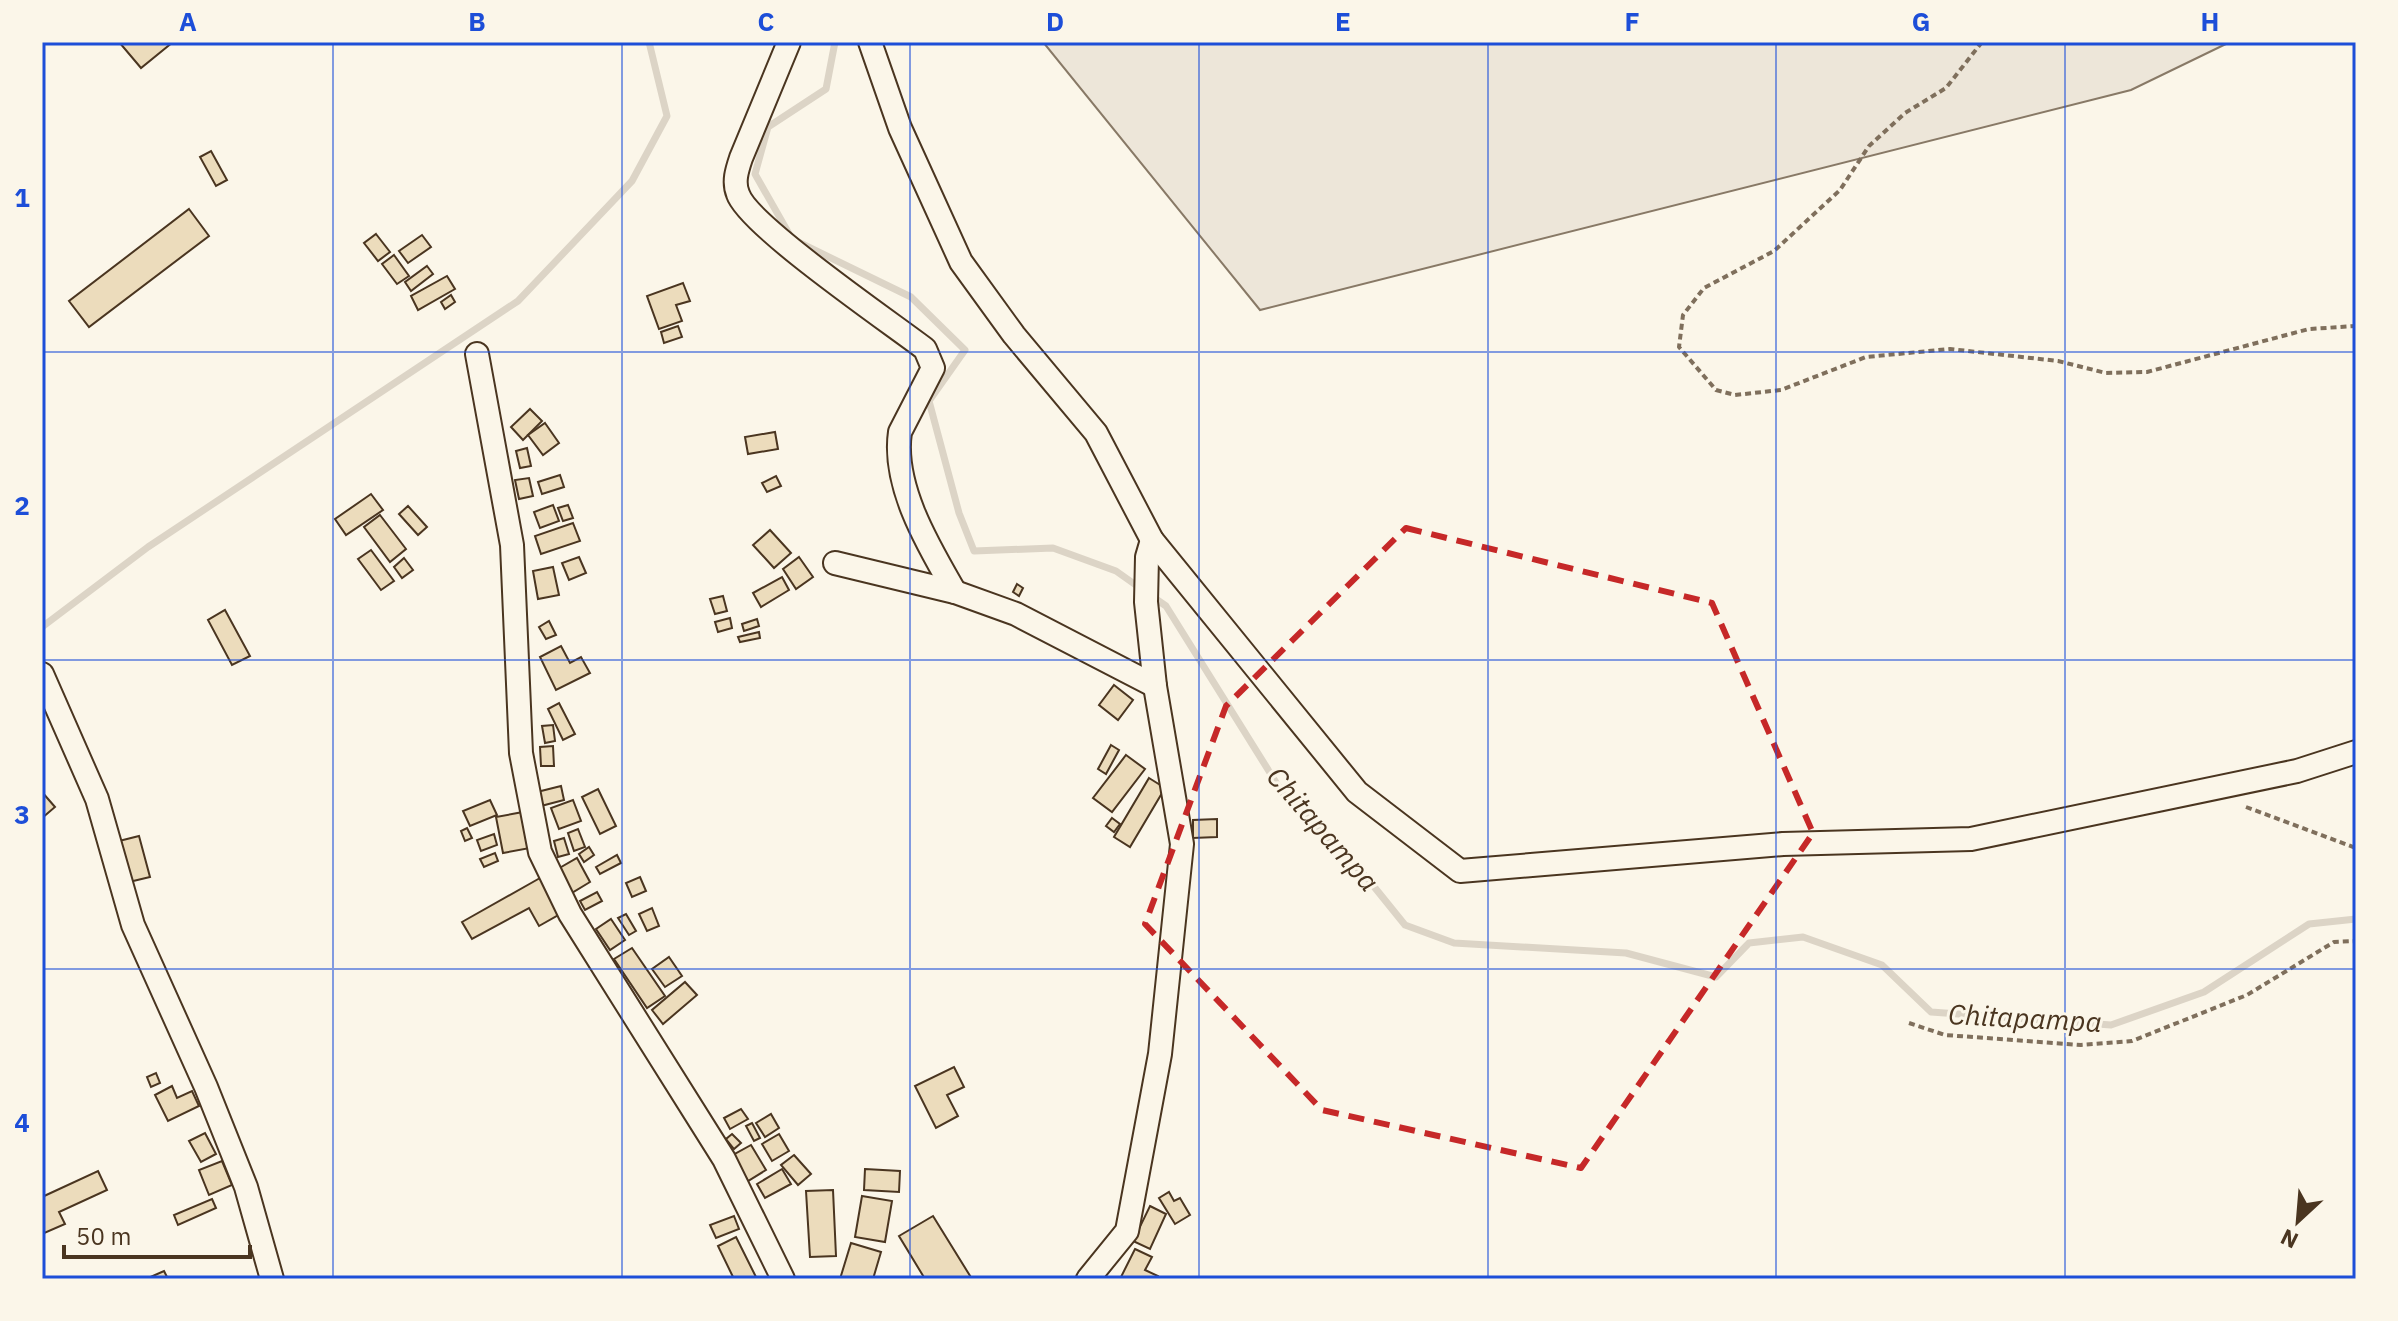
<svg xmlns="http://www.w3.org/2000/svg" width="2398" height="1321" font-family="'IBM Plex Sans',sans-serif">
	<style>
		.green { fill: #ede6d9; stroke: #887966; stroke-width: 2 }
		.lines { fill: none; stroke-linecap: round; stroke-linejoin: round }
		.stream { stroke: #dcd4c6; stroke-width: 7 }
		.building { fill: #ecdcbc; stroke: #4a3520; stroke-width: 2 }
		.street-casing { stroke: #4a3520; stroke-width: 26 }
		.path { stroke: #7f6f5c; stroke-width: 4; stroke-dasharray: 6 4; stroke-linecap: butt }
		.street { stroke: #fbf6e9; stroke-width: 22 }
		.marked { fill: none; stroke: #c62828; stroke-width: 6; stroke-dasharray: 16 10; stroke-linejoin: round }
		.grid { fill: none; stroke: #1d4ed8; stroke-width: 2; stroke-opacity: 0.55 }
		.labels { text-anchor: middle; stroke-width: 6; stroke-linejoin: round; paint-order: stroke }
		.water-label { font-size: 28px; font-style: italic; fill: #4a3520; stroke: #fbf6e9 }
		.neatline { fill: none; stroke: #1d4ed8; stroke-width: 3 }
		.grid-label { font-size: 26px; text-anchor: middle; font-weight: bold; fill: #1d4ed8 }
	</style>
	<rect width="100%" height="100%" fill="#fbf6e9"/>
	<polygon class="green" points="1043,42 2230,42 2131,90 1260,310"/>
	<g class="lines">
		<g class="stream">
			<polyline points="835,42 826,89 768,127 755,174 792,239 911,297 965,350 929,401 959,513 974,551 1053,548 1116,571 1140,588"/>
			<polyline points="1150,595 1166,606 1282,792 1367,878 1405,925 1454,943 1626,953 1716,977 1749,943 1803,937 1882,965 1931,1012 2111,1025 2204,992 2309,924 2356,919"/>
			<polyline points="42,627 148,547 518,301 632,181 667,116 649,42"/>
		</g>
	</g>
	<g class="building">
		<polygon points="119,42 173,42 141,68"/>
		<polygon points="211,151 227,180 216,186 200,157"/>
		<polygon points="189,209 209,236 89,327 69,301"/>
		<polygon points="376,234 390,252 378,261 364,243"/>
		<polygon points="422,235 431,247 408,263 399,251"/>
		<polygon points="394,255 409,276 397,284 382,264"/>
		<polygon points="427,266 433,274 411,291 405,282"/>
		<polygon points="447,276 455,289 418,310 411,296"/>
		<polygon points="683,283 690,301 676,305 682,321 659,329 647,296"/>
		<polygon points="451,295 455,302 445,309 441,302"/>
		<polygon points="678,326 682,337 664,343 661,332"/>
		<polygon points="530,409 542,421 523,440 511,427"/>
		<polygon points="545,423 559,443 543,455 528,435"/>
		<polygon points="775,432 778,449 748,454 745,437"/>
		<polygon points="527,448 531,466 520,468 516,451"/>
		<polygon points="560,475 564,487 542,494 538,482"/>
		<polygon points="776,476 781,486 767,492 762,483"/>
		<polygon points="529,478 533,496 519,499 515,480"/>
		<polygon points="371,494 383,510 346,535 335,519"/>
		<polygon points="553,505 559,521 540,528 534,512"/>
		<polygon points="568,505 573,518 563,521 558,508"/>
		<polygon points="408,506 427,527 418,535 399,514"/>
		<polygon points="380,515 406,549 390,562 364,527"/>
		<polygon points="573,523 580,541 541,554 535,536"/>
		<polygon points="770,530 791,553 774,568 753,545"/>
		<polygon points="371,550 394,581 381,590 358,559"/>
		<polygon points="579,557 586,573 569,580 562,563"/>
		<polygon points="799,557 813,577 796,589 783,569"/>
		<polygon points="404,558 413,570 402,578 394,567"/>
		<polygon points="553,567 559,595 538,599 533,571"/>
		<polygon points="782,577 789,590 761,607 753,593"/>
		<polygon points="1017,584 1023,588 1019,596 1013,592"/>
		<polygon points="723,596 727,611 715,614 710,599"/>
		<polygon points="225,610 250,656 232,665 208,620"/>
		<polygon points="730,618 732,628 718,632 715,622"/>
		<polygon points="757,619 759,626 744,631 742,624"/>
		<polygon points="549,621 556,635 546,639 539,627"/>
		<polygon points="759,632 760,638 740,642 738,637"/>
		<polygon points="561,646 570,663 581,657 590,673 556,690 540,657"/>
		<polygon points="1114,685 1133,700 1118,720 1099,705"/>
		<polygon points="559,703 575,734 563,740 548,709"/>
		<polygon points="553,725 555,741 545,743 542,726"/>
		<polygon points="1111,745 1119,750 1106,774 1098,769"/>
		<polygon points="553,746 554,766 541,766 540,747"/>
		<polygon points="1126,755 1145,769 1112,812 1093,798"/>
		<polygon points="1149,778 1165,788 1130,847 1114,837"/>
		<polygon points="561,786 564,800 541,806 537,792"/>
		<polygon points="598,789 616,826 600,834 582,797"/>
		<polygon points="42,792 55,807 42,818"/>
		<polygon points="490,800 497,815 470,826 463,811"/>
		<polygon points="573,800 581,821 559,829 551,808"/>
		<polygon points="523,812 530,848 503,853 496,817"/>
		<polygon points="1112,818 1120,824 1114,832 1106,826"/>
		<polygon points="1217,819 1217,837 1193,838 1193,820"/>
		<polygon points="467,828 472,838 465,841 461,831"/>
		<polygon points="578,829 585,847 574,851 568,833"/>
		<polygon points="494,834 497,845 481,851 477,840"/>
		<polygon points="139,836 150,877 129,882 119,841"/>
		<polygon points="564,838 569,854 558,857 554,841"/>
		<polygon points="589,847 594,855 584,862 579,854"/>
		<polygon points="495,853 498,861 484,867 480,859"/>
		<polygon points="617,855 621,863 600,874 596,867"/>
		<polygon points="577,858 590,882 570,894 556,870"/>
		<polygon points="640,877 646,891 632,897 626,883"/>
		<polygon points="540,878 560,914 539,926 529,908 472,939 462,922"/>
		<polygon points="597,892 602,901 585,910 580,901"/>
		<polygon points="652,908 659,926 647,931 639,914"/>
		<polygon points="626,914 636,931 629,935 618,918"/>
		<polygon points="611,919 625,940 610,950 596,929"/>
		<polygon points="632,948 665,996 647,1008 614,959"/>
		<polygon points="669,957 682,976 665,987 652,969"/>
		<polygon points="685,982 697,995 663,1024 652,1010"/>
		<polygon points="954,1067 964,1087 947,1095 958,1116 936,1128 915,1086"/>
		<polygon points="156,1073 160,1083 151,1087 147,1077"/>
		<polygon points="172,1086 177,1098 192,1091 199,1106 168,1121 155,1095"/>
		<polygon points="741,1109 748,1119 730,1129 724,1118"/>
		<polygon points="771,1114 779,1128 765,1137 756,1123"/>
		<polygon points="752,1123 760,1138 754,1141 746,1126"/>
		<polygon points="205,1133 216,1154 201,1162 189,1141"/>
		<polygon points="732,1134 741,1143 734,1149 726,1139"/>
		<polygon points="779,1134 789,1151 772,1161 762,1144"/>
		<polygon points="751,1145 766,1170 748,1181 733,1155"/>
		<polygon points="794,1155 811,1174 798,1185 781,1165"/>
		<polygon points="222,1161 232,1185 209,1195 199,1170"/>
		<polygon points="782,1169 791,1184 765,1198 757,1184"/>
		<polygon points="865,1169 900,1171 899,1192 864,1190"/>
		<polygon points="98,1171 107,1190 59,1212 65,1224 42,1234 42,1197"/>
		<polygon points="833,1190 836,1256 810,1257 806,1191"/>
		<polygon points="1169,1192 1174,1201 1180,1198 1190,1215 1175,1224 1159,1198"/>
		<polygon points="862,1196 892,1201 885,1242 855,1237"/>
		<polygon points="212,1199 216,1208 178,1225 174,1215"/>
		<polygon points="1150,1206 1166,1214 1150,1249 1133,1241"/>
		<polygon points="734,1216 739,1229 716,1238 710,1225"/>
		<polygon points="933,1216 972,1279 925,1279 899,1236"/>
		<polygon points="736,1237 757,1279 734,1279 718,1246"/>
		<polygon points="851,1243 881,1252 873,1279 840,1279"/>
		<polygon points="1135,1249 1152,1257 1145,1270 1158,1276 1157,1279 1120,1279"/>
		<polygon points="164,1271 168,1279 146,1279"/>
	</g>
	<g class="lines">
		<g class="street-casing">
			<g id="street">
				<path d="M789,42L741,158C737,170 733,182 738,194C748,225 891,323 925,349L933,368L900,432C892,486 929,547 955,592"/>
				<polyline points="870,42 900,128 961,262 1014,335 1096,433 1152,540 1357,792 1460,871 1783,844 1971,839 2297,771 2356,752"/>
				<polyline points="477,354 512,545 521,753 540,852 570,914 724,1159 783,1279"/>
				<polyline points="835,563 955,592 1016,614 1155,686"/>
				<polyline points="42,674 97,799 133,925 206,1087 246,1187 272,1279"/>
				<polyline points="1088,1279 1127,1231 1160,1054 1182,844 1155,686 1146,602 1147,557 1152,540"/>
			</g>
		</g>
		<g class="path">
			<polyline points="1982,42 1946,88 1905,113 1869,146 1840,190 1774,251 1704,288 1683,315 1679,347 1716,390 1735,395 1781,390 1866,357 1950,349 2058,361 2106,373 2147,372 2309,329 2356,326"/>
			<polyline points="2246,807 2356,848"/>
			<polyline points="1909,1023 1945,1035 2081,1045 2132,1041 2247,995 2334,942 2356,941"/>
		</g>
		<use href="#street" class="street"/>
	</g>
	<path class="marked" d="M1406,528L1712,603L1813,833L1581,1168L1322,1110L1145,924L1226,706Z"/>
	<path class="grid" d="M333,42V1279M622,42V1279M910,42V1279M1199,42V1279M1488,42V1279M1776,42V1279M2065,42V1279M42,352H2356M42,660H2356M42,969H2356"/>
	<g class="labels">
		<g class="water-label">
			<text transform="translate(1323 829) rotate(49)" y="10">Chitapampa</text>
			<text transform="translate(2025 1018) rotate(3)" y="10">Chitapampa</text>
		</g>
	</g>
	<rect width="2398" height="1321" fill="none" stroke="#fbf6e9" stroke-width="88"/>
	<g transform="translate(2298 1221) rotate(206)" stroke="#fbf6e9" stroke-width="6" paint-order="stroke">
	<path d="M0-6L14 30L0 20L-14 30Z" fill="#4a3520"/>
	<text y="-12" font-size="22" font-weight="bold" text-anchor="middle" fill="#4a3520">N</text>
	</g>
	<path d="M64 1245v12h186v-12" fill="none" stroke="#4a3520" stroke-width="4"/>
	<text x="76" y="1245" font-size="24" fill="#4a3520" stroke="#fbf6e9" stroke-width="6" paint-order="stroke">50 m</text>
	<rect x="44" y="44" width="2310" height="1233" class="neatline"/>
	<g class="grid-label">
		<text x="188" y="31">A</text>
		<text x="477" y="31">B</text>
		<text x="766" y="31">C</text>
		<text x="1055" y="31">D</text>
		<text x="1343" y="31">E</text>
		<text x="1632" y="31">F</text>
		<text x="1921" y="31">G</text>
		<text x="2210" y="31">H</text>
		<text x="22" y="207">1</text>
		<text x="22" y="515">2</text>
		<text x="22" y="824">3</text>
		<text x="22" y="1132">4</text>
	</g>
</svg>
